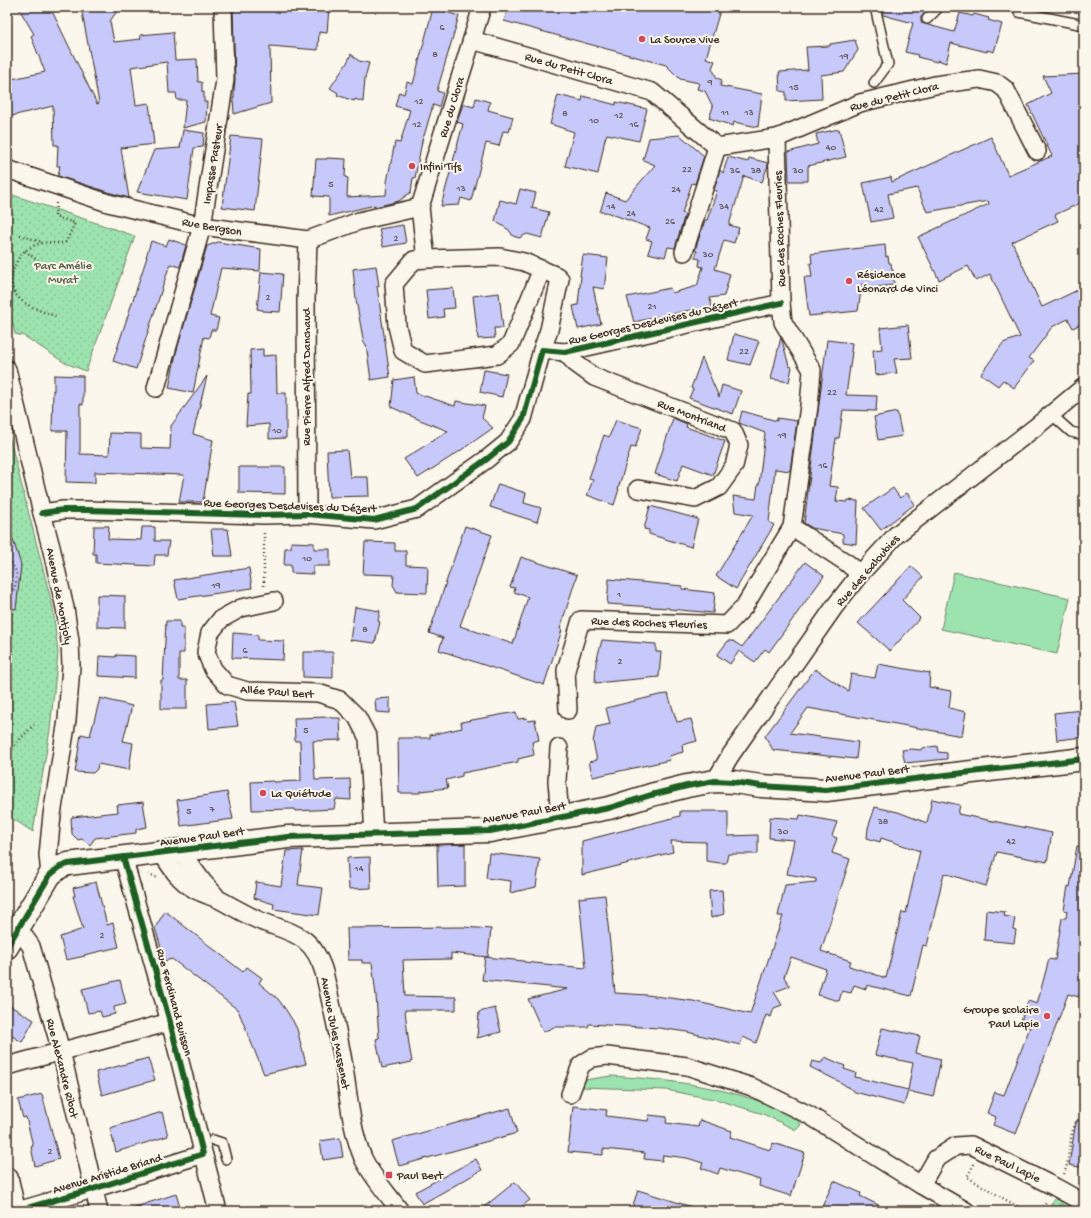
<svg xmlns="http://www.w3.org/2000/svg" width="1091" height="1218" font-family="'Gochi Hand',sans-serif">
	<style>
		.grass { fill: #9de3af; stroke: #6c8666 }
		.forest { fill: url(#forest-firs); stroke: #6c8666 }
		.park { fill: url(#park-dots); stroke: #6c8666 }
		.building { fill: #c7c9fb; stroke: #3b2a1e }
		.lines { fill: none; stroke-linecap: round; stroke-linejoin: round }
		.lane-casing { stroke: #3b2a1e; stroke-width: 12 }
		.street-casing { stroke: #3b2a1e; stroke-width: 20 }
		.secondary-casing { stroke: #3b2a1e; stroke-width: 25 }
		.path { stroke: #3b2a1e; stroke-width: 2.5; stroke-dasharray: 1 3; stroke-linecap: butt }
		.lane { stroke: #fbf7ec; stroke-width: 9 }
		.street { stroke: #fbf7ec; stroke-width: 17 }
		.secondary { stroke: #fbf7ec; stroke-width: 22 }
		.cycleway-casing { stroke: #fbf7ec; stroke-width: 8 }
		.cycleway { stroke: #1b5e20; stroke-width: 6 }
		.poi-dot { fill: #d1495b; stroke: #fbf7ec; stroke-width: 1.5 }
		.labels { text-anchor: middle; stroke-width: 4; stroke-linejoin: round; paint-order: stroke }
		.number-label { font-size: 10px; fill: #5e5255 }
		.poi-label { font-size: 12px; fill: #3b2a1e; stroke: #fbf7ec; text-anchor: start }
		.street-label { font-size: 12px; fill: #3b2a1e; stroke: #fbf7ec }
		.park-label { font-size: 12px; fill: #545842; stroke: #fbf7ec }
	</style>
	<defs>
		<pattern id="forest-firs" width="22" height="20" patternUnits="userSpaceOnUse"><rect width="22" height="20" fill="#9de3af"/><path d="M5 1l3.5 6h-7zM16 11l3.5 6h-7z" fill="#88c396"/></pattern>
		<pattern id="park-dots" width="8" height="8" patternUnits="userSpaceOnUse"><rect width="8" height="8" fill="#9de3af"/><path d="M2 2h.1M6 6h.1" fill="none" stroke="#88c396" stroke-width="1.8" stroke-linecap="round"/></pattern>
	</defs>
	<rect width="100%" height="100%" fill="#fbf7ec"/>
	<filter id="ink" filterUnits="userSpaceOnUse"><feTurbulence type="fractalNoise" baseFrequency=".025" numOctaves="2"/><feDisplacementMap in="SourceGraphic" scale="8" xChannelSelector="R" yChannelSelector="G"/><feConvolveMatrix kernelMatrix="1 2 1 2 8 2 1 2 1" color-interpolation-filters="sRGB"/></filter>
	<g filter="url(#ink)">
		<g class="grass">
			<polygon points="954,572 1070,598 1057,654 941,629"/>
			<path d="M611,1076C662,1079 712,1085 759,1101C774,1106 792,1112 801,1125L796,1130L763,1114L718,1100L666,1090L581,1087L584,1080Z"/>
		</g>
		<polygon class="forest" points="1057,1194 1084,1211 1048,1211"/>
		<g class="park">
			<polygon points="7,193 135,236 86,371 65,363 24,336 15,334 7,299"/>
			<polygon points="7,428 53,608 58,653 50,730 33,832 7,815"/>
		</g>
		<g class="building">
			<polygon points="18,7 50,7 97,104 99,103 81,7 120,7 110,21 114,42 141,39 140,35 173,32 175,60 197,59 198,82 202,82 202,92 204,92 204,102 207,102 206,122 183,128 186,100 177,100 176,93 169,93 167,62 131,67 136,105 149,103 154,144 121,148 129,198 111,193 58,176 60,166 57,166 58,145 54,145 53,106 7,117 7,80 45,72 31,36 34,34"/>
			<polygon points="233,7 329,7 327,33 319,32 318,50 270,46 271,103 234,114 233,98 234,98 234,90 235,80"/>
			<polygon points="508,7 721,7 706,58 715,61 712,68 717,78 722,80 720,86 762,94 758,127 734,122 733,126 709,118 713,107 705,91 697,89 699,83 680,79 666,65 504,21"/>
			<polygon points="881,7 926,7 924,14 921,17 921,23 954,32 960,13 973,16 974,14 989,18 988,20 1002,24 994,52 987,50 987,52 951,43 946,63 938,60 937,62 917,57 918,55 905,52 913,23 883,15"/>
			<polygon points="433,8 459,16 437,91 443,93 439,107 433,105 424,136 423,136 415,178 413,178 411,192 399,201 375,207 375,205 329,216 329,197 313,196 316,159 327,159 327,158 346,159 345,177 348,178 347,197 386,195 387,182 395,142 400,143 410,110 395,106 399,92 404,94 407,82 413,84"/>
			<polygon points="855,40 858,50 844,72 821,75 822,99 786,101 786,92 780,91 779,72 808,70 806,47 830,46 830,44"/>
			<polygon points="351,54 359,61 369,63 365,78 363,102 355,99 354,101 337,95 338,93 330,88 347,63"/>
			<polygon points="1084,74 1084,201 1055,215 1058,221 1012,242 1042,307 1084,287 1084,322 1073,328 1068,319 1052,327 1029,358 1034,361 1014,388 1003,380 998,386 981,374 1003,343 1020,337 990,274 976,281 968,266 939,280 918,237 989,204 988,201 927,212 917,188 888,194 893,218 871,222 863,183 891,177 892,182 991,137 1008,175 1052,156 1028,105 1051,93 1043,76"/>
			<polygon points="558,95 582,101 583,96 616,105 616,102 647,109 639,141 607,134 605,139 598,174 565,166 574,132 550,124"/>
			<polygon points="476,98 490,102 488,110 513,117 509,132 503,131 499,146 486,143 471,201 461,198 459,205 441,206 463,124 457,122 463,104 474,107"/>
			<polygon points="839,129 846,157 808,166 808,181 789,181 788,152 818,144 816,134"/>
			<polygon points="183,130 204,133 203,147 194,148 187,200 137,192 154,150 180,148"/>
			<polygon points="680,135 704,156 695,184 692,183 682,213 685,214 675,248 668,247 665,257 648,253 652,241 646,239 650,228 606,212 600,212 606,193 625,200 655,165 643,160 649,138"/>
			<polygon points="231,136 263,139 255,211 222,207"/>
			<polygon points="728,157 748,162 749,158 768,163 768,165 762,182 744,176 729,225 739,228 734,243 724,240 715,269 730,274 724,296 710,298 712,307 696,310 695,309 634,322 627,297 670,288 672,293 697,286 703,267 699,266 700,259 695,258 697,251 695,250 705,220 707,220 717,191 714,190 720,170 723,173"/>
			<polygon points="520,189 536,193 532,208 549,212 542,238 527,234 519,238 513,236 509,230 495,221 500,200 516,204"/>
			<polygon points="403,225 406,243 383,247 379,229"/>
			<polygon points="169,239 186,245 180,267 170,264 136,369 113,361 147,257 146,257 151,241 166,246"/>
			<polygon points="218,242 261,249 260,271 221,268 210,316 219,318 216,330 211,330 209,338 204,337 193,393 169,388 176,353 207,246"/>
			<polygon points="885,245 886,257 888,256 889,263 891,263 892,270 893,270 894,285 867,288 867,284 862,284 858,311 809,316 804,277 812,277 810,263 812,263 811,254"/>
			<polygon points="583,255 608,258 604,289 593,287 601,324 578,329 573,306 578,305 581,276 580,276"/>
			<polygon points="376,266 379,286 377,286 390,377 371,380 366,344 364,344 356,300 353,269"/>
			<polygon points="261,272 283,274 280,312 263,311 263,310 257,309"/>
			<polygon points="453,288 455,308 443,309 444,317 429,319 426,290"/>
			<polygon points="499,293 503,328 494,328 495,338 478,339 473,296"/>
			<polygon points="908,325 912,358 894,359 897,373 875,375 873,350 882,349 880,328"/>
			<polygon points="734,334 759,341 750,365 728,360"/>
			<polygon points="781,337 782,340 789,366 792,367 789,382 771,379"/>
			<polygon points="827,340 852,343 851,352 852,352 846,395 877,396 876,411 843,410 839,438 836,438 829,486 838,487 836,501 847,502 848,500 858,501 856,544 843,542 843,534 812,528 804,523"/>
			<polygon points="263,349 263,356 276,355 277,393 286,393 286,438 269,439 269,424 246,426 248,394 251,394 250,350"/>
			<polygon points="702,358 719,397 722,385 741,391 733,414 689,398 693,389 691,388"/>
			<polygon points="484,370 507,374 502,397 480,392"/>
			<polygon points="54,375 83,376 83,405 80,404 80,454 109,455 110,433 141,434 141,448 170,449 171,426 207,376 193,434 213,440 203,502 179,502 184,475 95,472 95,483 66,482 67,431 52,431 53,390 54,391"/>
			<polygon points="414,377 416,393 455,406 456,401 485,406 482,418 493,428 457,453 418,478 404,459 448,431 420,420 391,407 394,380"/>
			<polygon points="742,411 777,421 777,418 797,421 790,471 775,469 769,522 774,525 736,589 716,576 753,515 735,512 733,496 756,499 758,484 759,484 765,433 739,423"/>
			<polygon points="897,412 902,436 878,440 874,417"/>
			<polygon points="673,418 687,424 686,427 725,441 713,475 683,464 677,481 655,474"/>
			<polygon points="616,420 642,428 635,448 631,447 618,489 619,489 614,505 587,495 593,480 589,478 604,435 609,437"/>
			<polygon points="347,450 350,477 368,477 369,496 329,497 327,451"/>
			<polygon points="239,467 285,467 285,494 239,493"/>
			<polygon points="498,484 526,493 524,503 541,508 537,522 490,507"/>
			<polygon points="893,488 900,498 907,493 915,504 881,530 864,508"/>
			<polygon points="650,506 698,519 691,547 649,534 649,530 644,529"/>
			<polygon points="94,526 109,526 108,539 141,540 142,527 155,527 155,541 169,541 167,555 155,555 154,566 96,563 96,554 93,554"/>
			<polygon points="465,526 492,535 460,626 513,644 528,597 514,592 515,588 510,587 521,557 577,575 560,629 562,630 544,685 439,650 443,638 429,633"/>
			<polygon points="211,529 228,529 232,556 214,556"/>
			<polygon points="7,530 10,530 21,565 16,609 7,608"/>
			<polygon points="291,542 314,543 314,549 330,549 330,566 313,566 313,574 291,573 291,565 284,565 285,548 291,548"/>
			<polygon points="365,542 395,543 395,551 406,551 406,565 428,566 427,593 397,592 393,585 394,575 363,574"/>
			<polygon points="805,562 824,576 769,652 765,649 755,662 739,651 730,664 717,655 728,641 733,641 742,647"/>
			<polygon points="911,566 923,577 902,600 920,618 890,651 858,623"/>
			<polygon points="249,568 252,588 178,599 174,580"/>
			<polygon points="609,579 682,586 682,589 715,593 713,613 669,609 669,608 607,604"/>
			<polygon points="97,595 125,596 125,628 97,627"/>
			<polygon points="355,607 380,611 378,621 380,622 375,643 350,640"/>
			<polygon points="166,621 180,621 180,628 184,628 184,653 179,653 179,680 187,680 187,709 161,709 161,680 163,680"/>
			<polygon points="233,633 258,635 258,640 284,641 283,660 232,658"/>
			<polygon points="602,640 656,644 656,652 661,652 659,677 595,683 596,662"/>
			<polygon points="303,652 333,652 333,678 303,677"/>
			<polygon points="116,655 135,656 135,678 98,676 99,656 116,657"/>
			<polygon points="878,664 930,673 929,687 951,691 949,708 966,712 962,736 808,708 790,733 858,742 856,759 773,750 765,736 815,669 848,691 851,674 875,678"/>
			<polygon points="668,694 677,722 691,719 697,741 682,745 683,752 669,756 670,760 593,777 589,762 597,760 593,742 596,727 610,724 606,708 659,695"/>
			<polygon points="100,698 132,706 123,741 133,743 129,770 98,764 97,769 93,773 75,772 81,734 90,736"/>
			<polygon points="390,698 390,713 376,712 375,699"/>
			<polygon points="234,702 238,726 209,729 207,704"/>
			<polygon points="1082,710 1084,737 1057,740 1054,713"/>
			<polygon points="516,712 518,719 527,718 528,721 535,720 539,740 532,742 534,755 518,759 518,762 462,773 462,776 446,780 448,788 420,791 420,793 399,793 398,738 430,738 430,735 462,728 461,722"/>
			<polygon points="330,717 331,718 340,718 341,740 313,741 315,780 350,779 351,800 336,799 334,809 295,811 294,809 252,810 251,782 274,781 274,782 301,781 300,741 295,741 294,718"/>
			<polygon points="937,746 938,752 947,753 947,759 905,763 902,750 912,749 921,750 922,748"/>
			<polygon points="227,792 233,819 181,826 177,800"/>
			<polygon points="932,799 960,805 958,814 1052,833 1047,862 997,852 986,886 944,873 927,946 923,945 911,996 867,985 866,989 854,985 851,993 842,991 839,1001 818,995 826,969 791,957 784,977 790,986 774,992 782,1005 774,1008 771,1017 766,1015 756,1043 743,1037 740,1045 687,1032 659,1028 589,1024 588,1027 554,1027 543,1032 528,999 568,989 482,980 485,957 524,961 524,962 586,968 579,898 605,895 615,993 647,995 693,1001 750,1014 783,916 778,916 785,885 816,882 816,879 787,874 794,840 769,838 770,817 799,819 800,815 837,822 832,836 837,838 832,853 850,859 821,951 851,961 849,966 886,978 902,912 906,913 920,851 881,838 880,842 867,838 868,828 875,807 898,812 927,823"/>
			<polygon points="143,802 147,827 136,829 136,833 95,838 90,845 82,839 78,840 72,834 71,818 72,818 72,817 118,812 117,805"/>
			<polygon points="680,811 728,811 728,836 758,835 758,854 728,854 726,863 720,863 706,861 706,842 671,841 673,852 582,875 582,841 680,816"/>
			<polygon points="465,844 465,886 438,887 437,845"/>
			<polygon points="1077,846 1084,846 1084,974 1079,997 1068,994 1016,1134 993,1125 996,1117 987,1113 995,1092 1004,1095 1030,1027 1020,1024 1028,1001 1037,1004 1049,959 1055,960 1062,918 1066,918 1067,911 1064,910 1068,886 1070,887"/>
			<polygon points="303,850 298,885 323,888 319,915 273,909 274,904 254,898 256,882 281,886 286,851"/>
			<polygon points="489,853 540,859 536,887 510,893 511,881 486,878"/>
			<polygon points="370,857 371,888 349,889 347,858"/>
			<polygon points="96,882 107,925 113,923 119,947 84,955 85,956 66,960 60,937 83,929 73,896 75,896 73,888"/>
			<polygon points="722,890 724,914 711,918 709,891"/>
			<polygon points="986,910 1005,912 1004,916 1015,918 1013,929 1016,930 1014,943 984,940"/>
			<polygon points="165,911 243,972 247,967 262,978 259,983 278,999 286,1010 293,1021 297,1029 306,1064 264,1074 238,1010 172,959 165,961 155,928"/>
			<polygon points="463,927 491,929 488,957 451,953 451,959 403,960 405,996 456,997 456,1010 405,1010 409,1045 412,1062 382,1068 376,1039 379,1038 376,996 372,963 362,963 362,960 348,960 347,928"/>
			<polygon points="120,980 126,1004 114,1007 115,1014 102,1017 100,1011 88,1013 82,989"/>
			<polygon points="7,1004 34,1020 22,1042 7,1033"/>
			<polygon points="495,1008 501,1032 477,1038 479,1012"/>
			<polygon points="882,1028 920,1036 916,1053 941,1059 933,1097 908,1091 904,1105 855,1092 840,1082 810,1067 812,1061 821,1063 825,1057 845,1066 844,1069 856,1073 855,1077 908,1090 913,1063 875,1055"/>
			<polygon points="148,1058 155,1080 102,1095 96,1072"/>
			<polygon points="42,1094 59,1159 35,1166 31,1147 33,1146 26,1117 23,1118 18,1100"/>
			<polygon points="573,1106 607,1110 606,1116 648,1121 649,1115 667,1117 666,1123 698,1127 700,1120 732,1131 730,1137 770,1150 773,1143 805,1153 791,1196 759,1186 760,1180 720,1168 718,1174 701,1168 703,1163 687,1158 663,1155 662,1161 644,1159 645,1153 603,1149 603,1155 568,1152"/>
			<polygon points="510,1108 517,1133 399,1166 392,1141"/>
			<polygon points="162,1112 168,1136 116,1152 110,1128"/>
			<polygon points="1076,1121 1084,1121 1084,1168 1069,1165"/>
			<polygon points="340,1138 343,1157 323,1160 320,1141"/>
			<polygon points="476,1159 482,1170 422,1204 415,1192"/>
			<polygon points="834,1181 861,1193 860,1196 891,1211 820,1211"/>
			<polygon points="515,1182 530,1200 516,1211 479,1211"/>
			<polygon points="638,1190 695,1208 694,1211 631,1211"/>
			<polygon points="176,1194 181,1211 133,1211 132,1208"/>
		</g>
		<g class="lines">
			<g class="lane-casing">
				<g id="lane">
					<polyline points="1020,7 1019,12 1084,25"/>
					<polyline points="927,19 939,7"/>
					<polyline points="874,83 888,64 875,7"/>
					<polyline points="1051,414 1071,432 1084,435"/>
					<polyline points="213,1140 222,1143 226,1159"/>
				</g>
			</g>
			<g class="street-casing">
				<g id="street">
					<polyline points="472,40 652,92 717,147 777,138 860,103 935,85 979,79 997,83 1006,90 1037,151"/>
					<polyline points="777,138 781,303 783,322 812,370 809,406 792,527 847,563 860,574"/>
					<polyline points="7,169 108,203 202,226 308,240 359,221 420,207"/>
					<polyline points="684,252 717,147"/>
					<polyline points="426,259 420,207 482,7"/>
					<polyline points="542,269 511,344 497,355 425,364 403,351 397,326 394,284 414,260 426,259 500,257 524,262 557,276 560,279 549,330 542,350"/>
					<polyline points="565,352 575,363 594,377 733,431 739,445 734,466 719,487 695,499 638,489"/>
					<polyline points="7,369 42,513 51,547 65,608 70,641 71,666 67,720 52,815 48,855 50,875"/>
					<polyline points="156,388 202,226 225,80 223,7"/>
					<polyline points="42,513 63,510 87,510 264,515 307,514 374,520 417,509 487,459 508,442 523,419 542,350 565,352 781,303"/>
					<polyline points="307,514 306,300 308,240"/>
					<polyline points="274,601 241,608 221,619 210,633 206,652 213,669 227,685 247,691 318,693 340,700 357,717 368,738 374,834"/>
					<polyline points="568,710 566,670 581,620 727,625 744,607 792,527"/>
					<polyline points="559,748 557,781 560,817"/>
					<polyline points="715,781 730,756 835,606 860,574 896,535 1037,426 1084,387"/>
					<polyline points="180,851 203,882 215,895"/>
					<path d="M162,853C171,868 179,880 194,889C202,894 212,896 220,900C233,907 245,914 258,920C291,933 312,933 324,972C330,998 336,1024 341,1050C348,1085 349,1125 363,1158C372,1177 388,1194 400,1211"/>
					<polyline points="123,857 170,1022 218,1211"/>
					<polyline points="18,928 31,946 61,1051 99,1211"/>
					<polyline points="7,1066 170,1022"/>
					<polyline points="570,1094 581,1065 592,1058 607,1056 687,1066 752,1087 809,1115 921,1185 966,1211"/>
					<polyline points="921,1185 936,1159 956,1146 971,1145 1055,1187 1084,1203"/>
					<polyline points="17,1211 93,1189 203,1154"/>
				</g>
			</g>
			<g class="secondary-casing">
				<g id="secondary">
					<polyline points="7,947 50,875 60,867 68,864 288,837 490,831 609,808 651,795 687,786 715,781 734,782 761,786 826,790 946,775 1084,759"/>
					<polyline points="7,1179 14,1211"/>
				</g>
			</g>
			<g class="path">
				<path d="M56,203L55,217L75,223L66,242C57,245 51,241 42,243C38,243 30,248 26,250C20,254 15,264 13,271C4,301 36,309 58,317"/>
				<polyline points="20,235 42,242"/>
				<polyline points="25,251 41,263"/>
				<path d="M7,561C24,570 14,592 7,605"/>
				<polyline points="264,586 264,531"/>
				<polyline points="7,755 21,738 34,725"/>
				<polyline points="148,874 158,878"/>
				<polyline points="1079,1078 1084,1079"/>
				<polyline points="974,1164 967,1177 1025,1211"/>
				<polyline points="1064,1174 1067,1165 1072,1132 1077,1120 1084,1120"/>
				<polyline points="1041,1211 1047,1201"/>
			</g>
			<use href="#lane" class="lane"/>
			<use href="#street" class="street"/>
			<use href="#secondary" class="secondary"/>
			<g class="cycleway-casing">
				<g id="cycleway">
					<polyline points="42,513 63,510 87,510 264,515 307,514 374,520 417,509 487,459 508,442 523,419 542,350 565,352 781,303"/>
					<polyline points="7,947 50,875 60,867 68,864 288,837 490,831 609,808 651,795 687,786 715,781 734,782 761,786 826,790 946,775 1084,759"/>
					<polyline points="17,1211 93,1189 203,1154 170,1022 123,857"/>
				</g>
			</g>
			<use href="#cycleway" class="cycleway"/>
		</g>
	</g>
	<g class="poi-dot">
		<circle cx="642" cy="39" r="4"/>
		<circle cx="412" cy="166" r="4"/>
		<circle cx="849" cy="281" r="4"/>
		<circle cx="263" cy="793" r="4"/>
		<circle cx="1047" cy="1016" r="4"/>
		<rect x="385" y="1171" width="8" height="8" rx="2"/>
	</g>
	<g class="labels">
		<g class="number-label">
			<text x="442" y="30">6</text>
			<text x="435" y="57">8</text>
			<text x="844" y="59">19</text>
			<text x="710" y="85">9</text>
			<text x="794" y="90">15</text>
			<text x="419" y="104">12</text>
			<text x="725" y="115">11</text>
			<text x="749" y="115">13</text>
			<text x="565" y="116">8</text>
			<text x="619" y="118">12</text>
			<text x="594" y="123">10</text>
			<text x="417" y="127">12</text>
			<text x="634" y="127">16</text>
			<text x="831" y="150">40</text>
			<text x="687" y="172">22</text>
			<text x="735" y="173">36</text>
			<text x="756" y="173">38</text>
			<text x="798" y="173">30</text>
			<text x="331" y="187">5</text>
			<text x="461" y="191">13</text>
			<text x="676" y="192">24</text>
			<text x="611" y="209">14</text>
			<text x="724" y="209">34</text>
			<text x="879" y="212">42</text>
			<text x="631" y="216">24</text>
			<text x="670" y="224">26</text>
			<text x="396" y="241">2</text>
			<text x="708" y="257">30</text>
			<text x="268" y="300">2</text>
			<text x="652" y="309">21</text>
			<text x="744" y="354">22</text>
			<text x="832" y="395">22</text>
			<text x="277" y="433">10</text>
			<text x="782" y="438">19</text>
			<text x="823" y="468">16</text>
			<text x="307" y="561">10</text>
			<text x="216" y="588">19</text>
			<text x="619" y="597">1</text>
			<text x="365" y="632">8</text>
			<text x="245" y="653">6</text>
			<text x="620" y="664">2</text>
			<text x="306" y="733">5</text>
			<text x="212" y="812">7</text>
			<text x="189" y="814">5</text>
			<text x="883" y="824">38</text>
			<text x="783" y="834">30</text>
			<text x="1011" y="844">42</text>
			<text x="359" y="871">14</text>
			<text x="102" y="938">2</text>
			<text x="50" y="1154">2</text>
		</g>
		<g class="poi-label">
			<text x="650" y="43">La Source Vive</text>
			<text x="420" y="170">Infini'Tifs</text>
			<text x="857" y="278">Résidence<tspan x="857" dy="14">Léonard de Vinci</tspan></text>
			<text x="271" y="797">La Quiétude</text>
			<text x="1039" y="1013" text-anchor="end">Groupe scolaire<tspan x="1039" dy="14">Paul Lapie</tspan></text>
			<text x="397" y="1179">Paul Bert</text>
		</g>
		<g class="street-label">
			<text transform="translate(569 68) rotate(16)" y="4">Rue du Petit Clora</text>
			<text transform="translate(894 96) rotate(-14)" y="4">Rue du Petit Clora</text>
			<text transform="translate(451 107) rotate(-73)" y="4">Rue du Clora</text>
			<text transform="translate(212 164) rotate(-81)" y="4">Impasse Pasteur</text>
			<text transform="translate(212 226) rotate(10)" y="4">Rue Bergson</text>
			<text transform="translate(779 229) rotate(-92)" y="4">Rue des Roches Fleuries</text>
			<text transform="translate(653 321) rotate(-13)" y="4">Rue Georges Desdevises du Dézert</text>
			<text transform="translate(306 377) rotate(-90)" y="4">Rue Pierre Alfred Danchaud</text>
			<text transform="translate(692 415) rotate(21)" y="4">Rue Montriand</text>
			<text transform="translate(290 505) rotate(2)" y="4">Rue Georges Desdevises du Dézert</text>
			<text transform="translate(867 570) rotate(-49)" y="4">Rue des Galoubies</text>
			<text transform="translate(60 596) rotate(79)" y="4">Avenue de Montjoly</text>
			<text transform="translate(649 622) rotate(2)" y="4">Rue des Roches Fleuries</text>
			<text transform="translate(277 691) rotate(4)" y="4">Allée Paul Bert</text>
			<text transform="translate(867 773) rotate(-7)" y="4">Avenue Paul Bert</text>
			<text transform="translate(524 812) rotate(-10)" y="4">Avenue Paul Bert</text>
			<text transform="translate(202 836) rotate(-8)" y="4">Avenue Paul Bert</text>
			<text transform="translate(175 1002) rotate(75)" y="4">Rue Ferdinand Buisson</text>
			<text transform="translate(336 1033) rotate(79)" y="4">Avenue Jules Massenet</text>
			<text transform="translate(63 1068) rotate(76)" y="4">Rue Alexandre Ribot</text>
			<text transform="translate(1008 1163) rotate(26)" y="4">Rue Paul Lapie</text>
			<text transform="translate(107 1173) rotate(-17)" y="4">Avenue Aristide Briand</text>
		</g>
		<g class="park-label">
			<text x="63" y="269">Parc Amélie<tspan x="63" dy="14">Murat</tspan></text>
		</g>
	</g>
	<rect width="1091" height="1218" fill="none" stroke="#fbf7ec" stroke-width="24"/>
	<rect x="12" y="12" width="1067" height="1194" fill="none" stroke="#3b2a1e" stroke-width="1.5" filter="url(#ink)"/>
</svg>
